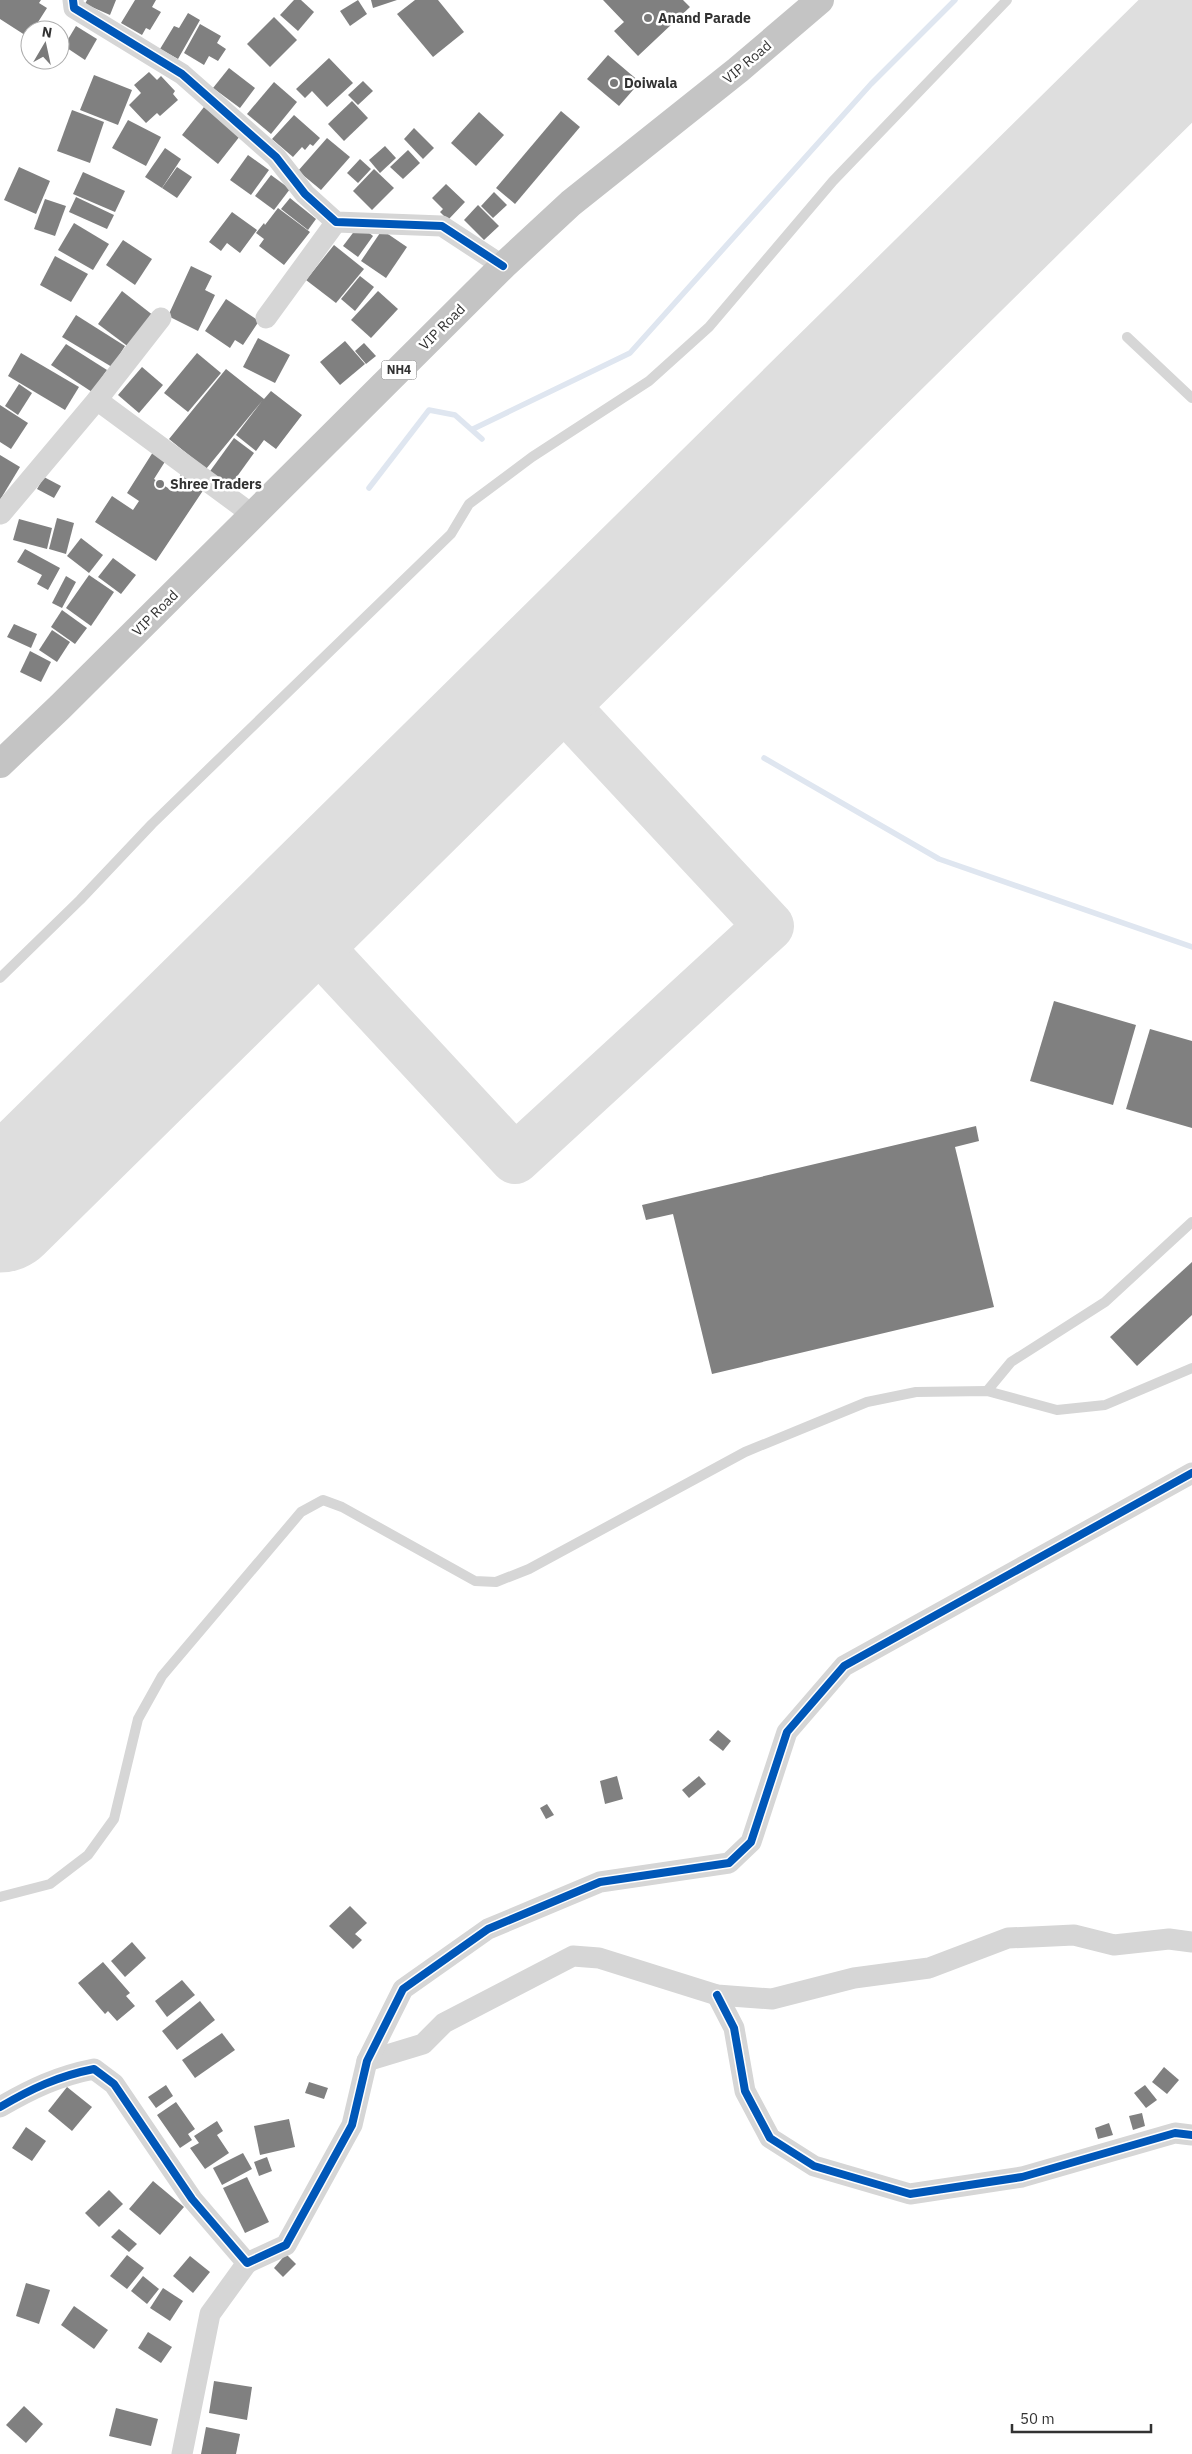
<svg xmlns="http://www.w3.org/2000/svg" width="1192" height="2454" font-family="'IBM Plex Sans',sans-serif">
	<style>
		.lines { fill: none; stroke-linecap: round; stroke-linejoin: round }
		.stream { stroke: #dfe6f0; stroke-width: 5.5 }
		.taxiway { stroke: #dedede; stroke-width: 50 }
		.runway { stroke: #dedede; stroke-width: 125 }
		.building { fill: #808080 }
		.lane { stroke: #d6d6d6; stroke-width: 10 }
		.street { stroke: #d6d6d6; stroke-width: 21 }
		.highway { stroke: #c4c4c4; stroke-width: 28 }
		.cycleway-casing { stroke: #fff; stroke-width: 11 }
		.cycleway { stroke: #0057b8; stroke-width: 8 }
		.poi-dot { fill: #7a7a7a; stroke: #fff; stroke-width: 2 }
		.labels { text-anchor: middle; stroke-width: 5; stroke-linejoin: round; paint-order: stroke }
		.shield { fill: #fff; stroke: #707070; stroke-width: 1 }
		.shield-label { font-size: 12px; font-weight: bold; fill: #323232 }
		.poi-label { font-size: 14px; font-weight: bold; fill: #323232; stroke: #fff; text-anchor: start }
		.street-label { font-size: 14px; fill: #323232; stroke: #fff }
	</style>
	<rect width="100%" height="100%" fill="#fff"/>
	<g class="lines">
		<g class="stream">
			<polyline points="473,429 630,353 871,84 955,0"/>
			<polyline points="369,488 429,410 455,415 482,439"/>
			<polyline points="764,758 939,859 1192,947"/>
		</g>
		<polyline class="taxiway" points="294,921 515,1159 769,926 539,679"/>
		<polyline class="runway" points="0,1210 1192,35"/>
	</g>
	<g class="building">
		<polygon points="0,0 41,0 39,3 47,8 33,30 30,30 28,37 0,19"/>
		<polygon points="87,0 116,0 110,15 85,4"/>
		<polygon points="135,0 156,0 152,7 161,12 150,30 146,28 142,35 121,23"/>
		<polygon points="294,0 301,0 314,12 298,31 280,15"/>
		<polygon points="358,0 367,14 350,26 340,11"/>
		<polygon points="371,0 397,0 373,8"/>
		<polygon points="415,0 438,0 464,32 433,57 397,14"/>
		<polygon points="603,0 683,0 690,7 638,56 614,31 624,22"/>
		<polygon points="188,13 200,20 178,59 160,49 174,26 179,28"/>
		<polygon points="274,17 297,40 270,67 247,44"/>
		<polygon points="200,24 221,36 217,43 226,49 218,61 209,56 204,65 184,53"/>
		<polygon points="76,26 97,39 85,60 64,46"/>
		<polygon points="608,55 640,82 619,106 587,79"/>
		<polygon points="329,58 353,83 327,107 312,91 305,98 296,89"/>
		<polygon points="229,68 255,88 240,108 213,88"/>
		<polygon points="149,72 157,80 161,76 175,91 173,94 178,100 160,116 157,113 146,123 129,105 141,93 134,85"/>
		<polygon points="94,75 132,90 118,125 80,110"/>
		<polygon points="363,81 373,91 358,105 348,95"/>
		<polygon points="274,82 297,102 271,134 247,114"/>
		<polygon points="352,101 368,118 344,141 328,124"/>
		<polygon points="204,107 240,136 218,164 182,135"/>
		<polygon points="72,110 104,122 90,163 57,151"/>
		<polygon points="561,111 580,127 515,204 496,188"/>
		<polygon points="479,112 504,135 476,166 451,143"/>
		<polygon points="294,115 320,138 313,146 310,144 305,150 302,147 293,157 272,139"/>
		<polygon points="128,120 161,137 146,166 112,148"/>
		<polygon points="414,128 434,148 423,159 404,139"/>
		<polygon points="327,138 350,157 321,190 298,171"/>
		<polygon points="385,146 396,158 380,173 369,160"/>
		<polygon points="165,148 181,159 162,188 145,177"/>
		<polygon points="408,150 420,163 403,179 390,167"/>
		<polygon points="248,155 269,170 251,195 230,180"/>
		<polygon points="360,159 371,169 358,183 347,173"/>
		<polygon points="19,167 50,181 36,214 4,200"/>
		<polygon points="177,167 192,177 177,198 162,188"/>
		<polygon points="374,169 394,188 372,210 353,191"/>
		<polygon points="83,172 125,191 115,212 73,194"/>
		<polygon points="271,175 290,189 274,210 255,196"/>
		<polygon points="446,184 465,202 448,220 440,212 443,209 432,198"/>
		<polygon points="494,192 507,205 493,218 481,206"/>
		<polygon points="76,197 114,215 107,229 69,212"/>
		<polygon points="290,198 316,219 308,230 281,209"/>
		<polygon points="45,199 66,206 55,236 34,229"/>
		<polygon points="478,205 499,226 484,240 464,220"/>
		<polygon points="278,208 310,232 284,265 259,246 264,239 256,233 264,223 265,225"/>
		<polygon points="232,212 257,230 240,253 227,243 221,251 209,242"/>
		<polygon points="74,223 109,244 93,270 58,250"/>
		<polygon points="359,225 373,236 358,257 343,246"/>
		<polygon points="382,230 407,247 386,278 361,261"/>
		<polygon points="123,240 152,259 135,285 106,265"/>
		<polygon points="334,245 364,269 336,303 306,280"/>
		<polygon points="55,256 88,274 71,302 40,285"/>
		<polygon points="191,266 212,276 205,290 215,295 198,331 168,316"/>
		<polygon points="360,276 374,287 355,311 341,299"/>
		<polygon points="122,291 154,316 130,348 98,324"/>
		<polygon points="378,291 398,309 371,338 351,320"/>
		<polygon points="226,299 259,321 243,345 235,340 230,348 205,331"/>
		<polygon points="76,315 125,346 112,367 62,337"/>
		<polygon points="258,338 290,355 275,383 243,367"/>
		<polygon points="345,341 365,364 340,385 320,362"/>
		<polygon points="364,343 376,356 366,364 355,351"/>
		<polygon points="66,344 107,370 92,392 51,365"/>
		<polygon points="21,353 79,387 65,410 8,376"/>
		<polygon points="197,353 221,373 188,412 164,393"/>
		<polygon points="142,367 163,385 139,413 118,395"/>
		<polygon points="226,369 264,399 271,391 302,415 276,449 264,440 256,451 236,435 262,401 206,469 169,439"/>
		<polygon points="19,384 32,393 18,415 5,406"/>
		<polygon points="0,405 28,423 11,449 0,442"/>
		<polygon points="234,438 254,453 228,489 208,474"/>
		<polygon points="153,452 166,460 154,479 171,490 181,474 204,489 156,561 95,522 112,496 133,510 139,501 127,493"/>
		<polygon points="0,455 20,467 0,500"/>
		<polygon points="44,477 61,486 54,498 37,489"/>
		<polygon points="57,518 74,523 66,554 49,549"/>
		<polygon points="19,519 52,528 47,549 13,540"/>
		<polygon points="81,538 103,555 89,573 67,556"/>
		<polygon points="25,549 60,568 48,590 37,584 42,575 17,562"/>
		<polygon points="113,558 136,575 121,594 98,577"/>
		<polygon points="89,575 114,592 91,626 66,608"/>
		<polygon points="66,576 76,582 62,608 52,603"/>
		<polygon points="62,610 87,628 75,644 51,627"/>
		<polygon points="14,624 37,634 31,648 7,637"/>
		<polygon points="52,630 70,642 57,662 39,650"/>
		<polygon points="30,651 51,662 41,682 20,672"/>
		<polygon points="1054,1001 1136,1025 1113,1105 1030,1081"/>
		<polygon points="1150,1029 1192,1041 1192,1128 1126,1109"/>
		<polygon points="976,1126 979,1141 955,1147 994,1307 712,1374 673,1214 646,1220 642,1205"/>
		<polygon points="1192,1262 1192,1315 1137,1366 1110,1337"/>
		<polygon points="718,1730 731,1741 723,1751 709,1740"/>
		<polygon points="617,1776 623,1799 605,1804 600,1781"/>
		<polygon points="699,1776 706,1784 689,1798 682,1790"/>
		<polygon points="547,1804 554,1815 546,1819 540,1808"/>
		<polygon points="350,1906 367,1923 355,1934 362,1940 353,1949 329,1926"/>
		<polygon points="132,1942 146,1958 125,1977 111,1961"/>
		<polygon points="103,1962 130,1993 126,1996 135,2006 117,2021 108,2011 105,2014 78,1983"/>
		<polygon points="182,1980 195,1995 167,2017 155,2001"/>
		<polygon points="200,2001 215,2020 177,2050 162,2031"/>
		<polygon points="222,2033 235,2050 195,2078 182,2060"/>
		<polygon points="1164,2067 1179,2080 1167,2094 1152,2082"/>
		<polygon points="309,2082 328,2088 324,2099 305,2093"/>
		<polygon points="166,2085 173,2096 156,2108 148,2097"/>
		<polygon points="1145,2085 1157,2100 1146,2108 1134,2093"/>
		<polygon points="67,2087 92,2107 72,2131 48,2111"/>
		<polygon points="176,2102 195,2129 188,2134 192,2140 180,2148 157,2115"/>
		<polygon points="1142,2113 1145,2126 1133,2130 1129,2116"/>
		<polygon points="289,2119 295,2147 260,2155 254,2126"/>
		<polygon points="217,2121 223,2131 217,2135 229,2153 205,2169 190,2148 199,2143 194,2136"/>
		<polygon points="1109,2123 1113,2135 1098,2139 1095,2128"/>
		<polygon points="26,2127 46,2141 32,2161 12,2148"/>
		<polygon points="243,2153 252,2169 222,2185 213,2168"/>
		<polygon points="267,2157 272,2171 259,2176 254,2162"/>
		<polygon points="247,2177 269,2222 245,2233 223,2188"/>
		<polygon points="153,2181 184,2207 160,2235 129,2209"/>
		<polygon points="109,2190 123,2204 99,2227 85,2213"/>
		<polygon points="119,2229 137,2244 129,2252 111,2237"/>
		<polygon points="286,2254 296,2264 283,2277 274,2268"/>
		<polygon points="127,2255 144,2268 127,2289 110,2276"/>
		<polygon points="190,2256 210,2272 193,2293 173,2276"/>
		<polygon points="143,2276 159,2289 147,2304 131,2291"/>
		<polygon points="26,2283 50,2290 39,2324 16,2316"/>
		<polygon points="163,2288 183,2301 170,2321 150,2308"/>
		<polygon points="74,2306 108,2330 94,2349 61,2325"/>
		<polygon points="148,2332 172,2347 161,2363 138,2348"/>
		<polygon points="214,2381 252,2387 247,2420 209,2413"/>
		<polygon points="24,2406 43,2424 26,2443 6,2425"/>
		<polygon points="116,2408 158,2419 151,2446 109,2436"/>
		<polygon points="206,2427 240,2434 236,2454 201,2454"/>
	</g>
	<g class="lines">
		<g class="lane">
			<polyline points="1127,337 1192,398"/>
			<polyline points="0,978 80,900 152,824 451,534 469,504 532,457 649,381 709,327 833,181 1007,0"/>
			<polyline points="987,1391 1011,1362 1105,1302 1192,1222"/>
			<polyline points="0,1897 50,1884 88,1855 114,1819 138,1719 162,1676 301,1512 323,1500 342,1507 475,1581 496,1582 529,1569 745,1452 867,1402 916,1392 987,1391 1057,1410 1105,1405 1192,1368"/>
		</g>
		<g class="street">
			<polyline points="73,0 74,8 182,74 276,157 305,194 336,222 442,226 503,266"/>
			<polyline points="266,318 336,222"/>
			<polyline points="97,400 253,515"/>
			<polyline points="1,514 97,400 161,318"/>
			<polyline points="717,1995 734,2028 745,2091 770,2138 814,2166 910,2194 1022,2177 1175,2133 1192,2135"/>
			<polyline points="367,2061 423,2044 444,2023 573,1956 599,1958 717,1995 772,1999 854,1978 929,1968 1008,1938 1074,1935 1114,1945 1169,1939 1192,1942"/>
			<path d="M0,2107C31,2089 58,2076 94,2069L114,2084L192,2199L247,2263L286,2245L352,2125L367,2061L403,1989L488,1929L600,1882L729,1863L751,1842L787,1732L844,1666L1192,1473"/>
			<polyline points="182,2454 210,2314 247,2263"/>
		</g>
		<polyline class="highway" points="0,764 60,707 503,266 571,203 738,70 820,0"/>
		<g class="cycleway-casing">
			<g id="cycleway">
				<polyline points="73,0 74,8 182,74 276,157 305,194 336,222 442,226 503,266"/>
				<polyline points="717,1995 734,2028 745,2091 770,2138 814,2166 910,2194 1022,2177 1175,2133 1192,2135"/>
				<path d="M0,2107C31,2089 58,2076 94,2069L114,2084L192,2199L247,2263L286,2245L352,2125L367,2061L403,1989L488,1929L600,1882L729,1863L751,1842L787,1732L844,1666L1192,1473"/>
			</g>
		</g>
		<use href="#cycleway" class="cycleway"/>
	</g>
	<g class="poi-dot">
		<circle cx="648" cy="18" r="5"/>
		<circle cx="614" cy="83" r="5"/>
		<circle cx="160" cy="484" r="5"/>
	</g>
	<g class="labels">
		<rect class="shield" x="381.5" y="360.5" width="35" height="19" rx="4"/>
		<g class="shield-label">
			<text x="399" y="374">NH4</text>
		</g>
		<g class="poi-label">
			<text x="658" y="23">Anand Parade</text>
			<text x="624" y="88">Doiwala</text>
			<text x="170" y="489">Shree Traders</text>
		</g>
		<g class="street-label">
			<text transform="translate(747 62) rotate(-40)" y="5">VIP Road</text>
			<text transform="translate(442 327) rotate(-45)" y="5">VIP Road</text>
			<text transform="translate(155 613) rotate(-45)" y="5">VIP Road</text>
		</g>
	</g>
	<g transform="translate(45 45) rotate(9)"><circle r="24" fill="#ffffff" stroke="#adadad"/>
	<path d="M0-4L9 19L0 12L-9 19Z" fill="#7a7a7a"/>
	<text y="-8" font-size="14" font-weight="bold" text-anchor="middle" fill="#323232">N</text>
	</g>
	<path d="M1012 2424v8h139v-8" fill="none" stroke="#323232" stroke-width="2.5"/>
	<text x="1020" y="2424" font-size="15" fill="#323232" stroke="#ffffff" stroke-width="4" paint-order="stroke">50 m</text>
</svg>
